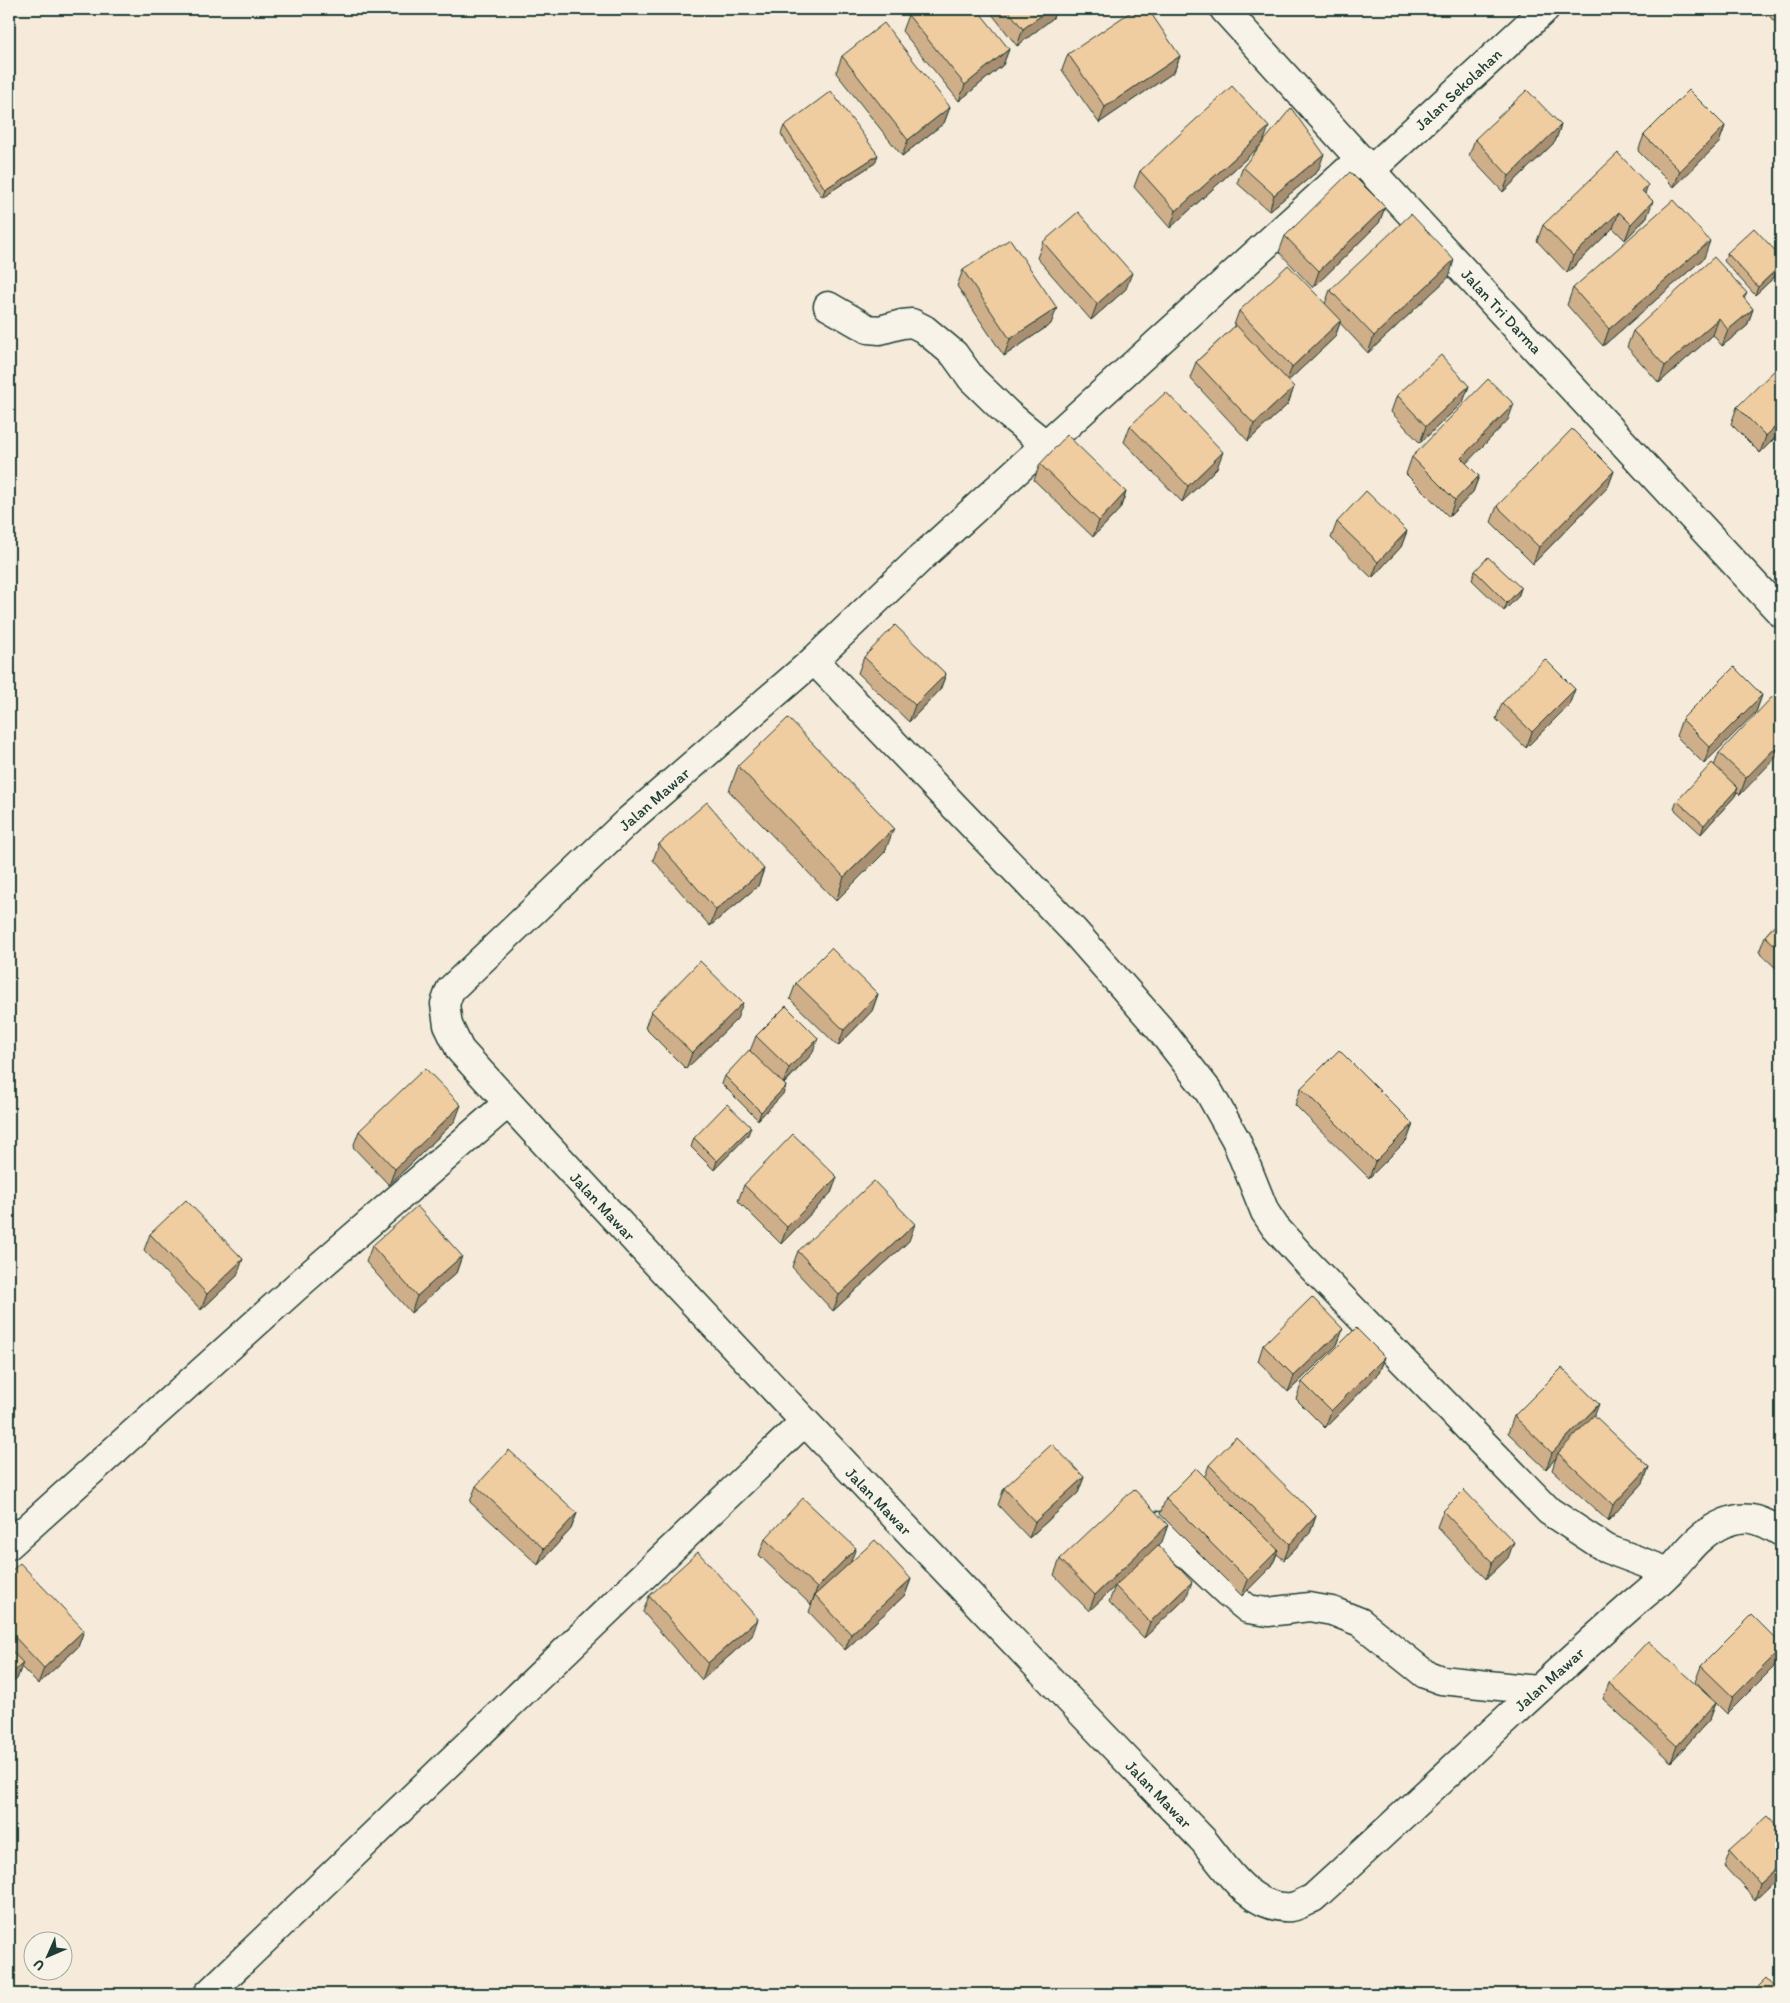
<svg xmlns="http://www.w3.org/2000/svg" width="1790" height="2003" font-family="Itim,sans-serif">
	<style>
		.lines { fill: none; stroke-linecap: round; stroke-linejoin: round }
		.minor-casing { stroke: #1f3d34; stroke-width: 31 }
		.minor { stroke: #f7f3e8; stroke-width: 28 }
		.wall { fill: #ceaf8a; stroke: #1f3d34 }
		.shaded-wall { fill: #a88f71; stroke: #1f3d34 }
		.building { fill: #f0cca1; stroke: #1f3d34 }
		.labels { text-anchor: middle; stroke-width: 4.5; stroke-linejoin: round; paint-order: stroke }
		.street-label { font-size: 16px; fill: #1f3d34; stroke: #f7f3e8 }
	</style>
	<rect width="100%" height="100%" fill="#f6ebda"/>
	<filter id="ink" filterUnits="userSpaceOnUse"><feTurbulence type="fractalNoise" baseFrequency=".02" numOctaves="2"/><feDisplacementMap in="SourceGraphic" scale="10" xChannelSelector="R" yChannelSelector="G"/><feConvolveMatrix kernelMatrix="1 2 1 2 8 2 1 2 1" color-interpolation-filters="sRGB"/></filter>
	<g filter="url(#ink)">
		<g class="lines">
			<g class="minor-casing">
				<g id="minor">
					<polyline points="1224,9 1360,159 1781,613"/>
					<path d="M1360,159L923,556L814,660L629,820L450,990L445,1004L448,1025L460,1050C703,1317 953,1578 1203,1840C1225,1867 1250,1910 1291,1907C1298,1906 1306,1901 1313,1898C1420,1801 1524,1700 1633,1604C1645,1594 1658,1584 1669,1572C1686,1554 1696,1537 1718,1526C1743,1513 1759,1518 1781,1532"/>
					<polyline points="1371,170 1545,9"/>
					<polyline points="828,306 868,329 880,330 902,324 912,323 924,329 954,354 972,379 1008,414 1046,445"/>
					<polyline points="814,660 1074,931 1159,1028 1209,1092 1236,1140 1265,1212 1275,1227 1302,1257 1549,1511 1607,1549 1669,1572"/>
					<polyline points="1157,1526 1228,1593 1248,1609 1268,1612 1309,1607 1332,1611 1360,1622 1425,1674 1441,1680 1537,1690"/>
					<polyline points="9,1545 305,1279 508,1103"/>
					<polyline points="208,1994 804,1422"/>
				</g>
			</g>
			<use href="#minor" class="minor"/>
		</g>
		<g class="wall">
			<polygon points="988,9 1056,9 1053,18 1017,46"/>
			<polygon points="1088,9 1098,9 1091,13"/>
			<polygon points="1763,9 1781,9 1781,29"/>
			<polygon points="908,15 1009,49 1003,65 959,101 902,31"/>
			<polygon points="1068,54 1180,56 1174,72 1099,123 1062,70"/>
			<polygon points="842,56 950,107 944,123 902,156 836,73"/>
			<polygon points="1561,125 1555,142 1503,192 1469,156 1475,139"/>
			<polygon points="784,126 875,163 822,197 781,134"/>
			<polygon points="1725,126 1719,143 1674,187 1638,151 1644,135"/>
			<polygon points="1263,143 1318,171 1269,211 1237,183 1243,167 1262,144 1170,228 1134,187 1140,171"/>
			<polygon points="1645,193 1647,217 1625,240 1613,228 1567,273 1537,241 1543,225"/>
			<polygon points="1385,207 1379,223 1313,288 1279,252 1285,236"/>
			<polygon points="1043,242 1126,289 1091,320 1037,258"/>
			<polygon points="1727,253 1781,257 1781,271 1755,295 1724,261"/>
			<polygon points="1704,258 1603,346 1567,305 1573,288"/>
			<polygon points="963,270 1051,324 1004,356 957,286"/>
			<polygon points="1449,277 1368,353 1340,323 1335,337 1288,381 1294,387 1288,404 1248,441 1190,378 1196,362 1233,328 1239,311 1325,304 1330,290"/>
			<polygon points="1747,293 1744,299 1753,309 1747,326 1722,346 1713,335 1659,383 1627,347 1633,331"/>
			<polygon points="1469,386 1463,402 1420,443 1391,412 1397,395"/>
			<polygon points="1737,407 1781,432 1760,453 1731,424"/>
			<polygon points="1508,420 1466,463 1479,476 1473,492 1449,517 1406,474 1412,457"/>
			<polygon points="1130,426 1217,468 1182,502 1124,442"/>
			<polygon points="1040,464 1126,492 1120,509 1093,537 1034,480"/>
			<polygon points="1614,471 1608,487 1533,564 1491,522 1497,506"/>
			<polygon points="1337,522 1407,531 1401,547 1372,578 1331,538"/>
			<polygon points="1475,571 1521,588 1518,597 1504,611 1472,580"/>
			<polygon points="864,657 946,674 940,690 909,722 858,673"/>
			<polygon points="1575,689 1569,705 1526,748 1496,719 1502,703"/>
			<polygon points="1762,695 1756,712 1704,764 1676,736 1682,719"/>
			<polygon points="1781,703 1740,795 1737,792 1735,796 1701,834 1674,809 1677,801 1714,766 1719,753"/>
			<polygon points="738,766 885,852 836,901 729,791"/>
			<polygon points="659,844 764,869 758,886 710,926 653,860"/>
			<polygon points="1781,918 1781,973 1759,952 1765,936"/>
			<polygon points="796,983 878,994 872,1011 838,1046 790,999"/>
			<polygon points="651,1011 737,1019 686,1069 645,1028"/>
			<polygon points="756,1036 818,1038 812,1054 784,1084 786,1086 783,1094 758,1120 722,1084 725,1076 750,1051"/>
			<polygon points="1301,1088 1413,1124 1407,1140 1369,1178 1295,1105"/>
			<polygon points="455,1121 389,1185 353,1147 359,1131"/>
			<polygon points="748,1135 714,1170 691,1147 694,1138"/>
			<polygon points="837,1177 831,1193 781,1244 738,1201 744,1185"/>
			<polygon points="150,1234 237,1276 201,1310 144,1250"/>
			<polygon points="909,1241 833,1311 792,1267 798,1251"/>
			<polygon points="372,1246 462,1256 456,1273 411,1313 366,1262"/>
			<polygon points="1343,1329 1337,1345 1288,1392 1258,1361 1263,1345"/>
			<polygon points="1385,1357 1379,1373 1325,1428 1296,1399 1302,1382"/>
			<polygon points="1514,1416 1594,1416 1649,1467 1643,1483 1608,1521 1552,1470 1556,1458 1546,1469 1508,1433"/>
			<polygon points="1209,1465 1316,1516 1310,1533 1284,1560 1277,1554 1272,1566 1242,1596 1160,1514 1166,1498 1205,1476"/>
			<polygon points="1084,1477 1078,1493 1029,1538 998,1505 1004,1488"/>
			<polygon points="476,1486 577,1513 571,1529 538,1565 470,1502"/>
			<polygon points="1443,1511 1508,1558 1486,1579 1437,1527"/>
			<polygon points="765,1539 911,1579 905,1595 845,1650 809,1612 812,1604 811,1605 759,1555"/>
			<polygon points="1162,1542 1158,1545 1186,1598 1144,1638 1109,1602 1115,1586 1089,1611 1054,1575 1060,1559"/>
			<polygon points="9,1573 84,1630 78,1647 38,1684 21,1667 17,1679 9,1687"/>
			<polygon points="649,1596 752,1636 702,1680 643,1612"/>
			<polygon points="1778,1663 1727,1714 1716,1703 1710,1719 1671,1762 1603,1699 1609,1683 1711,1698 1695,1682 1701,1666"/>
			<polygon points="1781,1830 1781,1875 1755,1900 1724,1866 1730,1850"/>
		</g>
		<g class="shaded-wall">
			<polygon points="1050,9 1056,9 1053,18 1017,46 1023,29"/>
			<polygon points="1093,9 1098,9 1091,13"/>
			<polygon points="1009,49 1003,65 959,101 965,85"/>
			<polygon points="1180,56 1174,72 1099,123 1105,107"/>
			<polygon points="950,107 944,123 902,156 908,140"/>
			<polygon points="1561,125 1555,142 1503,192 1509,176"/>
			<polygon points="1725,126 1719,143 1674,187 1680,171"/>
			<polygon points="1269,127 1263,143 1170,228 1176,211"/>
			<polygon points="1324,154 1318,171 1269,211 1274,195"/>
			<polygon points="878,155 875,163 822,197 825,189"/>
			<polygon points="1648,185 1642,202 1642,191"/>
			<polygon points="1653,201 1647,217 1625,240 1631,224"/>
			<polygon points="1385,207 1379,223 1313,288 1319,271"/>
			<polygon points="1619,212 1613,228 1567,273 1573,256"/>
			<polygon points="1710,241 1704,258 1603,346 1609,329"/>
			<polygon points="1454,260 1449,277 1368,353 1374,336"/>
			<polygon points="1781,265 1781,271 1755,295 1758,287"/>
			<polygon points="1132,273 1126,289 1091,320 1097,304"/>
			<polygon points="1057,308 1051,324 1004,356 1010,339"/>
			<polygon points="1753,309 1747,326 1722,346 1728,330"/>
			<polygon points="1719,318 1713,335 1659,383 1665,366"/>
			<polygon points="1341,320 1335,337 1286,383 1292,367"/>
			<polygon points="1469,386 1463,402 1420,443 1426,426"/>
			<polygon points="1294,387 1288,404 1248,441 1254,424"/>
			<polygon points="1514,404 1508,420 1455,475 1461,458"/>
			<polygon points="1781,421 1781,432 1760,453 1766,436"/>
			<polygon points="1223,452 1217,468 1182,502 1188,486"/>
			<polygon points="1614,471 1608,487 1533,564 1539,547"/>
			<polygon points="1479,476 1473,492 1449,517 1455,500"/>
			<polygon points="1126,492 1120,509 1093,537 1099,521"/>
			<polygon points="1407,531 1401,547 1372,578 1378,562"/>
			<polygon points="1521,588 1518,597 1504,611 1507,603"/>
			<polygon points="946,674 940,690 909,722 915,705"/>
			<polygon points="1575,689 1569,705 1526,748 1532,732"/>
			<polygon points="1762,695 1756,712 1704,764 1710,747"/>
			<polygon points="1781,742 1781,752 1740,795 1746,778"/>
			<polygon points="1738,788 1735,796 1701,834 1704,825"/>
			<polygon points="894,828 885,852 836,901 844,877"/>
			<polygon points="764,869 758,886 710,926 716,910"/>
			<polygon points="878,994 872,1011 838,1046 844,1030"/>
			<polygon points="743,1003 737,1019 686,1069 692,1053"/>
			<polygon points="818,1038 812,1054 783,1084 789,1068"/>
			<polygon points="786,1086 783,1094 758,1120 761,1112"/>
			<polygon points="461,1105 455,1121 389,1185 395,1169"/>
			<polygon points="1413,1124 1407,1140 1369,1178 1375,1162"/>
			<polygon points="751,1127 748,1135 714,1170 717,1161"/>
			<polygon points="837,1177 831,1193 781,1244 787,1227"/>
			<polygon points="915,1224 909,1241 833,1311 839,1295"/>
			<polygon points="462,1256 456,1273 411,1313 417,1296"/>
			<polygon points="243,1259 237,1276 201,1310 207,1294"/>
			<polygon points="1343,1329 1337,1345 1288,1392 1294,1376"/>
			<polygon points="1385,1357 1379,1373 1325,1428 1331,1411"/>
			<polygon points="1599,1404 1593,1420 1558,1453 1556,1458 1546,1469 1552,1453"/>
			<polygon points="1649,1467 1643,1483 1608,1521 1613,1505"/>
			<polygon points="1084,1477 1078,1493 1029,1538 1035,1522"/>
			<polygon points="577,1513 571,1529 538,1565 544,1549"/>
			<polygon points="1316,1516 1310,1533 1284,1560 1290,1544"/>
			<polygon points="1168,1525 1162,1542 1089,1611 1095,1595"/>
			<polygon points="1514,1542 1508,1558 1486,1579 1492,1562"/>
			<polygon points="856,1548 850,1564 815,1595 811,1605 817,1588"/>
			<polygon points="1278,1550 1272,1566 1242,1596 1248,1580"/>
			<polygon points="911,1579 905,1595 845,1650 851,1634"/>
			<polygon points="1192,1582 1186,1598 1144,1638 1150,1622"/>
			<polygon points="758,1619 752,1636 702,1680 708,1663"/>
			<polygon points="84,1630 78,1647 38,1684 44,1668"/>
			<polygon points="1781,1649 1781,1653 1778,1663 1727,1714 1733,1697"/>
			<polygon points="23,1663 17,1679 9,1687 9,1676"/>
			<polygon points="1716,1703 1710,1719 1671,1762 1677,1746"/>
			<polygon points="1781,1864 1781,1875 1755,1900 1760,1883"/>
		</g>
		<g class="building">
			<polygon points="916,9 977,9 1009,49 965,85 908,15"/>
			<polygon points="1007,9 1050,9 1023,29"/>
			<polygon points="1135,9 1148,9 1180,56 1105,107 1068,54"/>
			<polygon points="884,23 950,107 908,140 842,56"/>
			<polygon points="1232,86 1269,127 1176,211 1140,171"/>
			<polygon points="1527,90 1561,125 1509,176 1475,139"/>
			<polygon points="1689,90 1725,126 1680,171 1644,135"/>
			<polygon points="831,91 878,155 825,189 784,126"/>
			<polygon points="1291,108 1324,154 1274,195 1243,167"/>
			<polygon points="1618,153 1648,185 1642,191 1653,201 1631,224 1619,212 1573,256 1543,225"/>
			<polygon points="1350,172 1385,207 1319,271 1285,236"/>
			<polygon points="1673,200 1710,241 1609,329 1573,288"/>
			<polygon points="1078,212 1132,273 1097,304 1043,242"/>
			<polygon points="1411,214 1454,260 1374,336 1330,290"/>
			<polygon points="1754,228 1781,257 1781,265 1758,287 1727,253"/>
			<polygon points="1010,239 1057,308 1010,339 963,270"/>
			<polygon points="1714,257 1747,293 1743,297 1753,309 1728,330 1719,318 1665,366 1633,331"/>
			<polygon points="1288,265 1341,320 1292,367 1239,311"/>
			<polygon points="1236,325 1294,387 1254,424 1196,362"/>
			<polygon points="1441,355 1469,386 1426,426 1397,395"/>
			<polygon points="1781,364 1781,421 1766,436 1737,407"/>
			<polygon points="1488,379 1514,404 1461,458 1479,476 1455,500 1412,457"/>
			<polygon points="1166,392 1223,452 1188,486 1130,426"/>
			<polygon points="1572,429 1614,471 1539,547 1497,506"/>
			<polygon points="1067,435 1126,492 1099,521 1040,464"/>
			<polygon points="1366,491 1407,531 1378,562 1337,522"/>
			<polygon points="1488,557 1521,588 1507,603 1475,571"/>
			<polygon points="895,625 946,674 915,705 864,657"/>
			<polygon points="1545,659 1575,689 1532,732 1502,703"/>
			<polygon points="1734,667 1762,695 1710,747 1682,719"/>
			<polygon points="1773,696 1781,703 1781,742 1746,778 1719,753"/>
			<polygon points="788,718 894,828 844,877 738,766"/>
			<polygon points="1712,763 1738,788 1704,825 1677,801"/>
			<polygon points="707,802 764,869 716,910 659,844"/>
			<polygon points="1781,918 1781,951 1765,936"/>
			<polygon points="831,948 878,994 844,1030 796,983"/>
			<polygon points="700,961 743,1003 692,1053 651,1011"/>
			<polygon points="786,1006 818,1038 789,1068 756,1036"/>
			<polygon points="749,1050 786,1086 761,1112 725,1076"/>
			<polygon points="1339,1050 1413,1124 1375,1162 1301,1088"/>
			<polygon points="425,1068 461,1105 395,1169 359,1131"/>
			<polygon points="727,1104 751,1127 717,1161 694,1138"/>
			<polygon points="793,1134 837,1177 787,1227 744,1185"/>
			<polygon points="874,1181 915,1224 839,1295 798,1251"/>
			<polygon points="186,1200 243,1259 207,1294 150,1234"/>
			<polygon points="417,1206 462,1256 417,1296 372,1246"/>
			<polygon points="1312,1297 1343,1329 1294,1376 1263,1345"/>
			<polygon points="1356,1328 1385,1357 1331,1411 1302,1382"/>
			<polygon points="1562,1368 1599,1404 1552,1453 1514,1416"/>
			<polygon points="1594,1415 1649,1467 1613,1505 1558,1453"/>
			<polygon points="1236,1437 1316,1516 1290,1544 1209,1465"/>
			<polygon points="1052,1444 1084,1477 1035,1522 1004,1488"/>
			<polygon points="509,1450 577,1513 544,1549 476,1486"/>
			<polygon points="1196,1468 1278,1550 1248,1580 1166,1498"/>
			<polygon points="1134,1489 1168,1525 1095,1595 1060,1559"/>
			<polygon points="1464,1490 1514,1542 1492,1562 1443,1511"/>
			<polygon points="803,1498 856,1548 817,1588 765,1539"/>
			<polygon points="875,1540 911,1579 851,1634 815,1595"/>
			<polygon points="1158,1545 1192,1582 1150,1622 1115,1586"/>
			<polygon points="698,1552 758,1619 708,1663 649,1596"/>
			<polygon points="20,1563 84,1630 44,1668 9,1631 9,1573"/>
			<polygon points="1752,1615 1781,1644 1781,1649 1733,1697 1701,1666"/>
			<polygon points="1648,1641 1716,1703 1677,1746 1609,1683"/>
			<polygon points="9,1648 23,1663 9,1676"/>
			<polygon points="1768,1816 1781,1830 1781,1864 1760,1883 1730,1850"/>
			<polygon points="1767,1978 1781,1993 1781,1994 1751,1994"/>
		</g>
	</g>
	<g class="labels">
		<g class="street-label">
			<text transform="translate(1458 89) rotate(-43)" y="6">Jalan Sekolahan</text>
			<text transform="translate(1502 311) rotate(47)" y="6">Jalan Tri Darma</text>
			<text transform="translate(654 799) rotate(-41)" y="6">Jalan Mawar</text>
			<text transform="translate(603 1206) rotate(47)" y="6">Jalan Mawar</text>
			<text transform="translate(879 1501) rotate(46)" y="6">Jalan Mawar</text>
			<text transform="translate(1549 1679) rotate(-42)" y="6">Jalan Mawar</text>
			<text transform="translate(1159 1794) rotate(46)" y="6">Jalan Mawar</text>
		</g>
	</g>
	<rect width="1790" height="2003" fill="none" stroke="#f7f3e8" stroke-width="30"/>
	<rect x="15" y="15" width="1760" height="1973" fill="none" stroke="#1f3d34" stroke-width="2" filter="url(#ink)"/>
	<g transform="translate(48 1956) rotate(225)"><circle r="24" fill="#f7f3e8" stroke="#a1aaa0"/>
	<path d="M0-4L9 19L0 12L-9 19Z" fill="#1f3d34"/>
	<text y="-8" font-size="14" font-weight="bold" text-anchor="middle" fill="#1f3d34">U</text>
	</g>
</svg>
